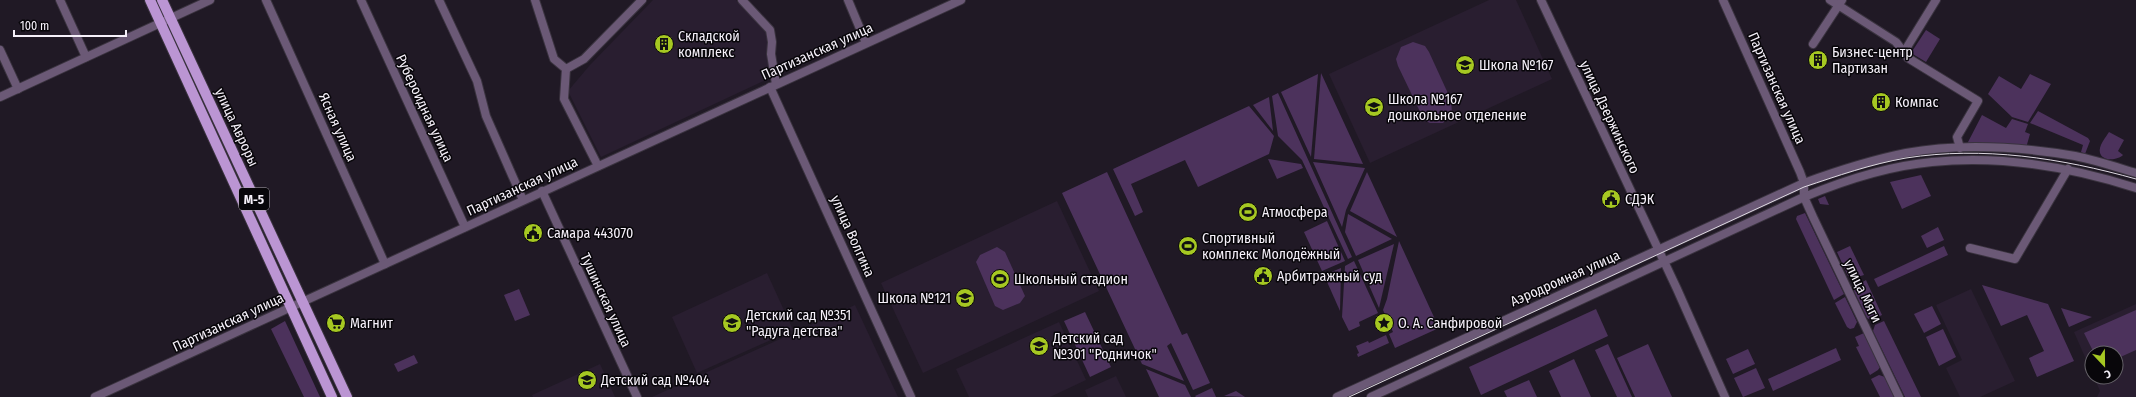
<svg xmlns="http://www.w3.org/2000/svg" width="2136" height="397" font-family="'Fira Sans Condensed',sans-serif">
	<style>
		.built { fill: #291e30 }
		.green { fill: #4c325c }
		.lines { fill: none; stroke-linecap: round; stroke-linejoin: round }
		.minor-casing { stroke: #3a333f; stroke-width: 10 }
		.major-casing { stroke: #3a333f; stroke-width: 12 }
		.minor { stroke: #6b5976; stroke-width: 8 }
		.major { stroke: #bb95d3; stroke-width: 10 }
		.tram { stroke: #ded9e2; stroke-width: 1 }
		.labels { text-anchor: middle; stroke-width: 3; stroke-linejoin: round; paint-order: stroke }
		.shield { fill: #08060a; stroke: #afaab2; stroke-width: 1 }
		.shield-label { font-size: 13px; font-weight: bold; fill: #f6f1fa }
		.poi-label { font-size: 14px; fill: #f6f1fa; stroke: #08060a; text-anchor: start }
		.street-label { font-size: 14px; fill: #f6f1fa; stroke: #08060a }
	</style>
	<rect width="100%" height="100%" fill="#201925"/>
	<g class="built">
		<polygon points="653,0 736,0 766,32 769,41 768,79 601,157 568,91 590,65"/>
		<polygon points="1489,0 1516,0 1552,79 1370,163 1329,74"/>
		<polygon points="1057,201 1099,291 923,373 881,283"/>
		<polygon points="767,273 793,330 697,373 672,317"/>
		<polygon points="1971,289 2015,381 1980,397 1960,397 1946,368 1962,360 1936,305"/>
		<polygon points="2136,304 2136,397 2097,397 2100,391 2094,377 2116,377 2116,353 2092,353 2092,373 2074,332"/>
		<polygon points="855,305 898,397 652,397"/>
		<polygon points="1059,322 1086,380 1050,397 969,397 956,369"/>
		<polygon points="600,364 615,397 533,397 532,395"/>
		<polygon points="1116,376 1126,397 1088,397 1085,390"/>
	</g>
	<g class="green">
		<polygon points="1926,30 1940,39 1926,62 1911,53"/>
		<polygon points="1413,42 1425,46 1429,52 1451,100 1452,113 1443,123 1430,123 1424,120 1398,66 1396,59 1401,47"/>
		<polygon points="1321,73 1363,164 1314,159"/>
		<polygon points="1318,74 1311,157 1281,92"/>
		<polygon points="2030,74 2051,84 2028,122 2012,117 1988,94 1999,76 2021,89"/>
		<polygon points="1278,93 1352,257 1348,259 1302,160 1278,136 1272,96"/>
		<polygon points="1269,97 1273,131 1253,105"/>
		<polygon points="1249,106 1274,136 1269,154 1198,187 1185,160 1131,184 1143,212 1135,216 1113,169"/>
		<polygon points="2038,111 2088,138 2090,141 2085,154 2081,152 2083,145 2030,123"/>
		<polygon points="1982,115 2006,128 2012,119 2028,124 2025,132 2030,134 2026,148 1967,144"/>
		<path d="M2109,132L2124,140L2118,151L2123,155C2118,160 2103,162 2100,153C2098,146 2106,137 2109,132Z"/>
		<polygon points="1268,159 1301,164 1303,168 1277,179"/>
		<polygon points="1313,162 1365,168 1346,210 1342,227"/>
		<polygon points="1107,172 1182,335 1187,333 1210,383 1193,390 1171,343 1167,346 1184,381 1142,364 1062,193"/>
		<polygon points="1367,172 1397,237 1350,211"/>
		<polygon points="1921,175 1931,196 1902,209 1890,182"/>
		<polygon points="1825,196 1829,205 1820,204 1818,199"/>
		<polygon points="1805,213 1844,294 1834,300 1796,219 1797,216"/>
		<polygon points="1348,214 1392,239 1356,256 1345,232"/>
		<polygon points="1327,221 1345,261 1322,271 1304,232"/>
		<polygon points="1938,227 1944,240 1927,248 1921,236"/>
		<polygon points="1399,241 1439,328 1395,348 1389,334 1393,332 1383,310 1387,299"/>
		<polygon points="1394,244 1379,308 1358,260"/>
		<polygon points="1850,246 1864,275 1854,278 1848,276 1837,252"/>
		<polygon points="1944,246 1948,255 1878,287 1874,279"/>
		<polygon points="997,247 1005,252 1025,296 1020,303 1003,310 995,306 976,262 980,255"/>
		<polygon points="1354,261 1378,313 1359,322 1360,326 1349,331 1342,317 1345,266"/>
		<polygon points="1341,268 1340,311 1324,275"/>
		<polygon points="1866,280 1882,315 1871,320 1867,318 1854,291 1855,287"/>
		<polygon points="1982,285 2048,304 2074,361 2037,377 2029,358 2044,351 2027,315 2001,326"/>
		<polygon points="519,289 530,315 515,321 504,295"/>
		<polygon points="1845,297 1857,322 1854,328 1850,329 1847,327 1835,303"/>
		<polygon points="1932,306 1941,324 1924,333 1914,314"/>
		<polygon points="2061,308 2092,317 2069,327"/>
		<polygon points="1596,309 1608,336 1481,395 1469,367"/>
		<polygon points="2136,310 2136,350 2116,359 2116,353 2094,353 2084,333"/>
		<polygon points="1085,312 1111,367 1090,377 1064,321"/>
		<polygon points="285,321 320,397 304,397 271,329"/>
		<polygon points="1884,321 1921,397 1905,397 1873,331 1875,325"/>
		<polygon points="1943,329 1956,357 1939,366 1926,337"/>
		<polygon points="1864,333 1880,367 1878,370 1870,375 1856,347 1859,346 1855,337"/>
		<polygon points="1386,335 1389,343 1358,357 1357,354 1359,353 1356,346 1368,341 1369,343"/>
		<polygon points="1608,344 1632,397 1617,397 1595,350"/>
		<polygon points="1648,344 1672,397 1635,397 1617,358"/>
		<polygon points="1836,348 1841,360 1773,391 1768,379"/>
		<polygon points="1748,349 1755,364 1733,374 1726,359"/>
		<polygon points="414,355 418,363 398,372 394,364"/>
		<polygon points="1574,359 1591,397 1561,397 1549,371"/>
		<polygon points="1756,368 1765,388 1743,397 1734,378"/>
		<polygon points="1146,369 1185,385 1191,397 1159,397"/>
		<polygon points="1879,375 1885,377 1895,397 1880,397 1871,379"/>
		<polygon points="1529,380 1537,397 1507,397 1504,391"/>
		<polygon points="1212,388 1216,397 1196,397 1195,396"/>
		<polygon points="1236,391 1245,397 1224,396"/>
	</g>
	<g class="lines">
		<g class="minor-casing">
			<g id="minor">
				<polyline points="60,0 86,57"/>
				<polyline points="266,0 385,264"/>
				<polyline points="361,0 465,227"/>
				<polyline points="439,0 477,81 486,116 523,200"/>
				<polyline points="535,0 554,59 566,69"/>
				<polyline points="742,0 770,30 772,42 771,54 776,84"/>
				<polyline points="848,0 866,43"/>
				<polyline points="1541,0 1677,289 1725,397"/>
				<polyline points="1723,0 1800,172 1804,183 1804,197 1813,217 1899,397"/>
				<polyline points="1830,0 1896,42 1908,58 1978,101 1957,137 1960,148"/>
				<polyline points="1813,44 1842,0"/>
				<polyline points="0,50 18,89"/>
				<polyline points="1904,52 1936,0"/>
				<polyline points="566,69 564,99 598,166"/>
				<polyline points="566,69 584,59 642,0"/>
				<polyline points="770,87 911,397"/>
				<polyline points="0,97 210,0"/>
				<polyline points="542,191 637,397"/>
				<polyline points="1970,248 2015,259 2068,169"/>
				<polyline points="95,397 961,0"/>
				<path d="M1337,397L1804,183C1837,171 1871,160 1906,153C1960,143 2021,147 2075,156C2095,160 2116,167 2136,173"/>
				<path d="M1371,397L1804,197C1845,180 1888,166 1932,162C2001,155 2071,167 2136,188"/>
			</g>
		</g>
		<g class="major-casing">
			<g id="major">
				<polyline points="150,0 332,397"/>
				<polyline points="162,0 347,397"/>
			</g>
		</g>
		<use href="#minor" class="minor"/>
		<use href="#major" class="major"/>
		<path class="tram" d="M1349,397L1804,187C1837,176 1871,164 1906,158C1983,146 2061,158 2136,179"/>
	</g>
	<defs>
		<g id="building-disc" transform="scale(1)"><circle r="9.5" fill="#a6c822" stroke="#08060a"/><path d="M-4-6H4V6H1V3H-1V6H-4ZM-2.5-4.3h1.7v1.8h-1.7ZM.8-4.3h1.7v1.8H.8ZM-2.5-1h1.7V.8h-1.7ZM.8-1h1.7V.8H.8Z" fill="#111"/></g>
		<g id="school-disc" transform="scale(1)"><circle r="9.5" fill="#a6c822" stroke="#08060a"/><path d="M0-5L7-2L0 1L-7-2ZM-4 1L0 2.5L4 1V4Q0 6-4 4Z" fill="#111"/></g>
		<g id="civic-disc" transform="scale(1)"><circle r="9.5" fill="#a6c822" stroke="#08060a"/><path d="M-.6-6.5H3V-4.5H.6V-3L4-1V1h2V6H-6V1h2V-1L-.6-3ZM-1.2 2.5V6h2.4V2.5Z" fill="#111"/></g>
		<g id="stadium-disc" transform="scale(1)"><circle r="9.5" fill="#a6c822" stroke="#08060a"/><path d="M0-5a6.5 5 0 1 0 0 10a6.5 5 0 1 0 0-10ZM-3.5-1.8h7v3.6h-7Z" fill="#111"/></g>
		<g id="supermarket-disc" transform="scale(1)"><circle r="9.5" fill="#a6c822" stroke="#08060a"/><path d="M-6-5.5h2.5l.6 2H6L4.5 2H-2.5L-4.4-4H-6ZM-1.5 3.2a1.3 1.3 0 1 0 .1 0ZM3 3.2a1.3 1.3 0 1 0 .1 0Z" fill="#111"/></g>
		<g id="sight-disc" transform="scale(1)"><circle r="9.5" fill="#a6c822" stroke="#08060a"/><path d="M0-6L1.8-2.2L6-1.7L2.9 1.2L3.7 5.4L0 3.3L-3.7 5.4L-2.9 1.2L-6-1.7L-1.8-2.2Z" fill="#111"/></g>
	</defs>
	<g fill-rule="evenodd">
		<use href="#building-disc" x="664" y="44"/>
		<use href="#building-disc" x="1818" y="60"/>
		<use href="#school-disc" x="1465" y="65"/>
		<use href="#building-disc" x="1881" y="102"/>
		<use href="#school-disc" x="1374" y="107"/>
		<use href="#civic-disc" x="1611" y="199"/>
		<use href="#stadium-disc" x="1248" y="212"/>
		<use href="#civic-disc" x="533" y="233"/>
		<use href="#stadium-disc" x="1188" y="246"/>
		<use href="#civic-disc" x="1263" y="276"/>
		<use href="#stadium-disc" x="1000" y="279"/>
		<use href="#school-disc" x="965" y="298"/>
		<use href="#supermarket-disc" x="336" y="323"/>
		<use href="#school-disc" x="732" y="323"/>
		<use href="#sight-disc" x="1384" y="323"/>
		<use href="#school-disc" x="1039" y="346"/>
		<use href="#school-disc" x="587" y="380"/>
	</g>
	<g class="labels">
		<rect class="shield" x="239" y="188" width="30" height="22" rx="3"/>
		<g class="shield-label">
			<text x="254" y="204">М-5</text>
		</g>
		<g class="poi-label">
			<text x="678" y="41">Складской<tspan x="678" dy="16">комплекс</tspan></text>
			<text x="1832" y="57">Бизнес-центр<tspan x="1832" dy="16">Партизан</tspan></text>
			<text x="1479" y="70">Школа №167</text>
			<text x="1388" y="104">Школа №167<tspan x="1388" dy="16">дошкольное отделение</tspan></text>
			<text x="1895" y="107">Компас</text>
			<text x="1625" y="204">СДЭК</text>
			<text x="1262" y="217">Атмосфера</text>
			<text x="547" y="238">Самара 443070</text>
			<text x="1202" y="243">Спортивный<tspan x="1202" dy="16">комплекс Молодёжный</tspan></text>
			<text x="1277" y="281">Арбитражный суд</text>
			<text x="1014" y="284">Школьный стадион</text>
			<text x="951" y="303" text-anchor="end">Школа №121</text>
			<text x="746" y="320">Детский сад №351<tspan x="746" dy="16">"Радуга детства"</tspan></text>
			<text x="350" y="328">Магнит</text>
			<text x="1398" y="328">О. А. Санфировой</text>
			<text x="1053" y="343">Детский сад<tspan x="1053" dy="16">№301 "Родничок"</tspan></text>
			<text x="601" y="385">Детский сад №404</text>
		</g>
		<g class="street-label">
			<text transform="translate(817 51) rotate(-24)" y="5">Партизанская улица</text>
			<text transform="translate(1777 88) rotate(66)" y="5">Партизанская улица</text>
			<text transform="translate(425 108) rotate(65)" y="5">Рубероидная улица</text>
			<text transform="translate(1610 117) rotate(65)" y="5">улица Дзержинского</text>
			<text transform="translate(237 127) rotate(65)" y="5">улица Авроры</text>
			<text transform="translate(338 127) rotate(66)" y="5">Ясная улица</text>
			<text transform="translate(522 186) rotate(-25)" y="5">Партизанская улица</text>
			<text transform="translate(853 236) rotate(66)" y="5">улица Волгина</text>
			<text transform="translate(1565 278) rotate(-24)" y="5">Аэродромная улица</text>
			<text transform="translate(1863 291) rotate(64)" y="5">улица Мяги</text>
			<text transform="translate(606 300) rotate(65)" y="5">Тушинская улица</text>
			<text transform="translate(228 322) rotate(-25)" y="5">Партизанская улица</text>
		</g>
	</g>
	<g transform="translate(2104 365) rotate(158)"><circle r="19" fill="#08060a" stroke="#67646a"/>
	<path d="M0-3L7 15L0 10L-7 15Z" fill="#a6c822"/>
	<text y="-6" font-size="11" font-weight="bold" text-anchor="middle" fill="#f6f1fa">С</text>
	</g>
	<path d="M14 30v6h112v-6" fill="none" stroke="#f6f1fa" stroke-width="2"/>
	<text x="20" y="30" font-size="12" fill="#f6f1fa" stroke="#08060a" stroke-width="3" paint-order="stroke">100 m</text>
</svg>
